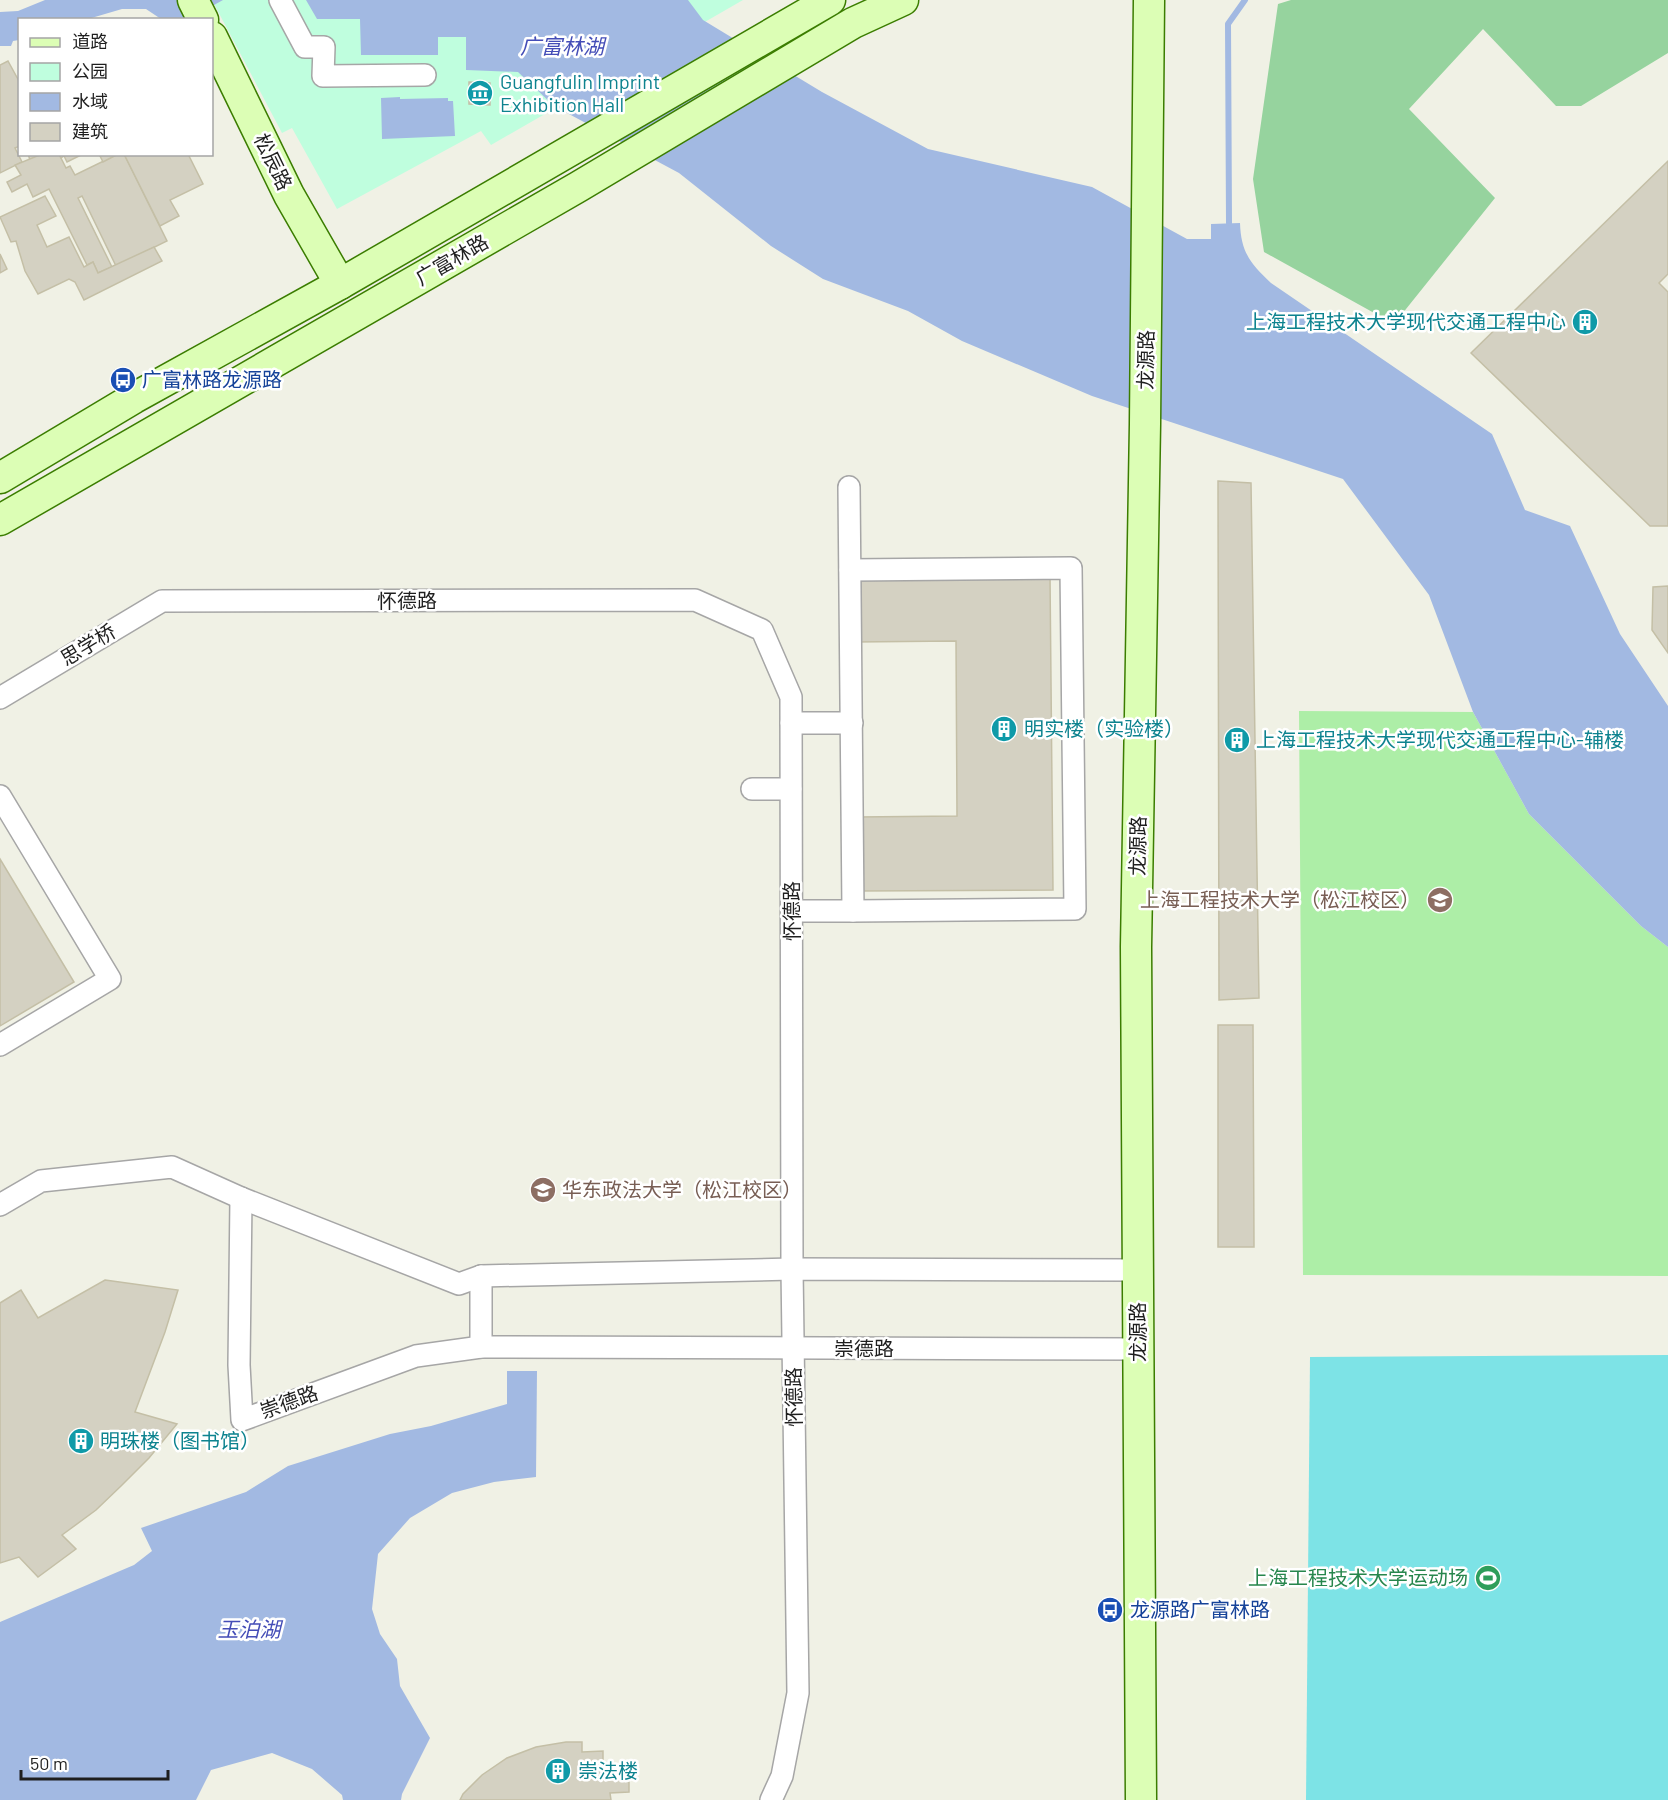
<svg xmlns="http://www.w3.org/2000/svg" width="1668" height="1800" font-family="Barlow,'Noto Sans SC',sans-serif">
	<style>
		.grass { fill: #adeea7 }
		.forest { fill: #96d39e }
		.park { fill: #bffede }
		.pitch { fill: #7de3e6 }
		.water { fill: #a2b9e2 }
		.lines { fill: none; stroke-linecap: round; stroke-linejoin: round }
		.stream { stroke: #a2b9e2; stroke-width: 6 }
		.building { fill: #d4d1c2; stroke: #c4bfa6; stroke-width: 1.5 }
		.street-casing { stroke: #a6a6a6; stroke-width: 24 }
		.secondary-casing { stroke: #3b7d00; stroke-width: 33 }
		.street { stroke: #fff; stroke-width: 21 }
		.secondary { stroke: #dcfeb5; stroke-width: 30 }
		.labels { text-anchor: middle; stroke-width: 5; stroke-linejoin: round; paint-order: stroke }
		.culture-label { font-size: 20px; fill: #0d838f; stroke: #fff; text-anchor: start }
		.street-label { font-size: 20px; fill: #1f1f1f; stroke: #fff }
		.transit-label { font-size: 20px; fill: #164399; stroke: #fff; text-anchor: start }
		.education-label { font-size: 20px; fill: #785e54; stroke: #fff; text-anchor: end }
		.leisure-label { font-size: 20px; fill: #27864d; stroke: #fff; text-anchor: end }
		.water-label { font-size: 21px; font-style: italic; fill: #444db7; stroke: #fff }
	</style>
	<rect width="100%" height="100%" fill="#f0f1e5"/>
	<polygon class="grass" points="1299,711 1473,712 1529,814 1641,926 1668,947 1668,1276 1303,1275"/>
	<polygon class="forest" points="1291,0 1668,0 1668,53 1581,106 1556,106 1483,29 1409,109 1495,198 1394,324 1264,252 1253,179 1278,4"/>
	<polygon class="park" points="212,0 743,0 491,145 481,131 337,209 292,128 282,133"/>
	<polygon class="pitch" points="1668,1355 1668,1800 1306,1800 1310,1357"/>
	<g class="water">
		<polygon points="45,0 223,0 189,19 161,19 146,9 122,9 88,19 20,20 19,40 13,41 11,46 0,46 0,12 18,11"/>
		<path d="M306,0H688L703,20L822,92L928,149L1092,187L1187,239H1211V224L1240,223C1241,252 1250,263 1271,283L1492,434L1525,510L1570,526L1620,634L1668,706V947L1641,926L1529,814L1473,712L1429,595L1343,479L1092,396L962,341L908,311L823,279L771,246L679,173L554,106L518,72L466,70V37H438V55H361L360,19H317Z"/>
		<polygon points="400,97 400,99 448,98 448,101 453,101 455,136 382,139 381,98"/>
		<polygon points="507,1371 537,1371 536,1477 494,1482 452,1493 410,1518 378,1554 372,1609 380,1634 397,1659 400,1686 430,1738 402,1794 401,1800 343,1800 342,1795 312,1769 272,1753 211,1770 196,1800 0,1800 0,1622 134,1565 152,1551 141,1528 246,1492 288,1466 390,1434 431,1426 507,1404"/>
	</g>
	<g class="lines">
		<polyline class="stream" points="1229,223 1228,24 1245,0"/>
	</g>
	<g class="building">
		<polygon points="8,61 20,83 20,146 15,148 22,162 0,173 0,65"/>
		<polygon points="469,82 490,83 490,105 469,104"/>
		<polygon points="28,154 42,154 30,160"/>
		<polygon points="42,154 59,154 66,168 70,166 75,175 118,154 124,154 167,241 116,266 82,196 78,198 112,267 98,273 93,262 87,265 49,189 33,197 27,184 12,192 7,182 21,175 15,165"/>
		<polygon points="59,154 83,154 67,162 64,156 61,158"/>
		<polygon points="99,154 118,154 103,162"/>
		<polygon points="124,154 188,154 203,184 170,200 179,216 160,226"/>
		<polygon points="1668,161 1668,274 1659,283 1668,292 1668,526 1650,526 1471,353"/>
		<polygon points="45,196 56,216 37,225 47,247 69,237 84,267 93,262 98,273 154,247 162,261 84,300 75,282 69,279 38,294 25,271 16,241 11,242 0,217"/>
		<polygon points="0,254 7,269 0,273"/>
		<polygon points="1218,481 1251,483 1259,998 1219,1000"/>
		<polygon points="1050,576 1053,890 858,891 857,817 957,816 956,641 854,642 853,577"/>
		<polygon points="1668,586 1668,653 1652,630 1653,587"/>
		<polygon points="0,859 74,982 0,1026"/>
		<polygon points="1218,1025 1253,1025 1254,1247 1218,1247"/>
		<polygon points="105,1280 178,1290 165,1332 135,1412 177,1424 149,1458 121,1486 96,1510 62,1535 76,1549 38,1577 19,1557 0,1563 0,1303 21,1290 38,1318"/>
		<polygon points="566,1742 582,1742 582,1752 603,1751 603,1766 629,1766 629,1792 610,1793 611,1800 460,1800 463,1794 482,1775 507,1758 536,1747"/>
	</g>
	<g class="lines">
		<g class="street-casing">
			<g id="street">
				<polyline points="280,0 305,47 324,47 323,76 425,75"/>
				<polyline points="850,570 1071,568 1075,909 853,911"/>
				<polyline points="0,698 162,601 695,600 762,630 791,697 792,1269 798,1693 782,1776 771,1800"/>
				<polyline points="791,723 852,723"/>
				<polyline points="752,789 791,789"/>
				<polyline points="0,796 110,979 0,1045"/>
				<polyline points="792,911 853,911 849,487"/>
				<polyline points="241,1198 239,1365 242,1420 416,1356 481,1347 1138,1349"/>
				<polyline points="0,1205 41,1181 172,1167 241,1198 459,1284 481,1276 792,1269 1138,1270"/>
				<polyline points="481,1347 481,1276"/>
			</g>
		</g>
		<g class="secondary-casing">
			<g id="secondary">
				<polyline points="193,0 203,20"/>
				<polyline points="212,37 289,195 340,284"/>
				<polyline points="0,478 134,398 340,284 830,0"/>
				<polyline points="0,520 578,187 853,23 903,0"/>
				<polyline points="1141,1800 1136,947 1145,424 1149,0"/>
			</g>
		</g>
		<use href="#street" class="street"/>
		<use href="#secondary" class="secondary"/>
	</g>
	<defs>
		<g id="museum-disc" transform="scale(1.35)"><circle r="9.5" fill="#0f9aa8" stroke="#fff"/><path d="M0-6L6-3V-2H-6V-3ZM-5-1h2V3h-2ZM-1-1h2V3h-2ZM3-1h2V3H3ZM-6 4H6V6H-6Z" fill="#fff"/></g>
		<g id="building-disc" transform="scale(1.35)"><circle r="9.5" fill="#0f9aa8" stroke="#fff"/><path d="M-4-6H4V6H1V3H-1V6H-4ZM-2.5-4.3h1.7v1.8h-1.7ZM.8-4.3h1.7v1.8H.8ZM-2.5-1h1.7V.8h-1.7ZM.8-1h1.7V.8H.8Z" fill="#fff"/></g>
		<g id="bus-disc" transform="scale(1.35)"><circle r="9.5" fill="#1a4fb4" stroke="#fff"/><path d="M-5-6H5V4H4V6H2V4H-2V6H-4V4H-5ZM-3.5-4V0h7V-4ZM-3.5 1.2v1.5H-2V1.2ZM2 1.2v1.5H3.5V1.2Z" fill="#fff"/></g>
		<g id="university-disc" transform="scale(1.35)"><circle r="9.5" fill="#8d6e63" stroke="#fff"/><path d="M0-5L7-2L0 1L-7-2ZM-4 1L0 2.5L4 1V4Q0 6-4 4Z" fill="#fff"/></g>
		<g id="stadium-disc" transform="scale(1.35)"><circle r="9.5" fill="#2e9e5b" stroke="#fff"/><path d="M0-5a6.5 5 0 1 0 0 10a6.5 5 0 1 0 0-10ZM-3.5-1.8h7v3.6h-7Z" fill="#fff"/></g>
	</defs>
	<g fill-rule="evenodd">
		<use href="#museum-disc" x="480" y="93"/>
		<use href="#building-disc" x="1585" y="322"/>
		<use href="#bus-disc" x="123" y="380"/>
		<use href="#building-disc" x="1004" y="729"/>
		<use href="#building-disc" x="1237" y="740"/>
		<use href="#university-disc" x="1440" y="900"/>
		<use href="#university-disc" x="543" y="1190"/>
		<use href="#building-disc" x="81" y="1441"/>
		<use href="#stadium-disc" x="1488" y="1578"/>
		<use href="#bus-disc" x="1110" y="1610"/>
		<use href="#building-disc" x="558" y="1771"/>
	</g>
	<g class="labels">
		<g class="culture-label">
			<text x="500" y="89">Guangfulin Imprint<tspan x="500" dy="23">Exhibition Hall</tspan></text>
			<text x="1566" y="329" text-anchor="end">上海工程技术大学现代交通工程中心</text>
			<text x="1024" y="736">明实楼（实验楼）</text>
			<text x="1256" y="747">上海工程技术大学现代交通工程中心-辅楼</text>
			<text x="100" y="1448">明珠楼（图书馆）</text>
			<text x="578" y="1778">崇法楼</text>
		</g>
		<g class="street-label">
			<text transform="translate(273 162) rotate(64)" y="7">松辰路</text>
			<text transform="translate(452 260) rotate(-30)" y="7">广富林路</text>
			<text transform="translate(1146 360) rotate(-89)" y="7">龙源路</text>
			<text x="407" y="608">怀德路</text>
			<text transform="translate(88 645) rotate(-31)" y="7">思学桥</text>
			<text transform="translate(1138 846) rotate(-89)" y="7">龙源路</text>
			<text transform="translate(792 911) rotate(-90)" y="7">怀德路</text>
			<text transform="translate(1138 1332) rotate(-90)" y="7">龙源路</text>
			<text x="864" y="1356">崇德路</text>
			<text transform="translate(794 1397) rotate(-91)" y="7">怀德路</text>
			<text transform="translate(289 1402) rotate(-20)" y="7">崇德路</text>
		</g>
		<g class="transit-label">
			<text x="142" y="387">广富林路龙源路</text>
			<text x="1130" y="1617">龙源路广富林路</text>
		</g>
		<g class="education-label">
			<text x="1420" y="907">上海工程技术大学（松江校区）</text>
			<text x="562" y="1197" text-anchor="start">华东政法大学（松江校区）</text>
		</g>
		<g class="leisure-label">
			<text x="1468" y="1585">上海工程技术大学运动场</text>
		</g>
		<g class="water-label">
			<text x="562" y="54">广富林湖</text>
			<text x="249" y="1637">玉泊湖</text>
		</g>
	</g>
	<rect x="18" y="18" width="195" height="138" fill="#ffffff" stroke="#a5a5a5" stroke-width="1.5"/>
	<rect x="30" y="38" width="30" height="9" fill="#dcfeb5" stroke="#a5a5a5" stroke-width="1.5"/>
	<text x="72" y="48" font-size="18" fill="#1f1f1f">道路</text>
	<rect x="30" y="63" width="30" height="18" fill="#bffede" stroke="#a5a5a5" stroke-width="1.5"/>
	<text x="72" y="78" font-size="18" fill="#1f1f1f">公园</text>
	<rect x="30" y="93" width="30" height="18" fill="#a2b9e2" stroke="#a5a5a5" stroke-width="1.5"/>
	<text x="72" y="108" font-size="18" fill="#1f1f1f">水域</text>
	<rect x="30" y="123" width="30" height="18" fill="#d4d1c2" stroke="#a5a5a5" stroke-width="1.5"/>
	<text x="72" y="138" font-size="18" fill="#1f1f1f">建筑</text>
	<path d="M21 1770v9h147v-9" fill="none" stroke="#1f1f1f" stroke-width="3"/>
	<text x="30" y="1770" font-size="18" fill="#1f1f1f" stroke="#ffffff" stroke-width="4.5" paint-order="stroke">50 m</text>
</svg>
